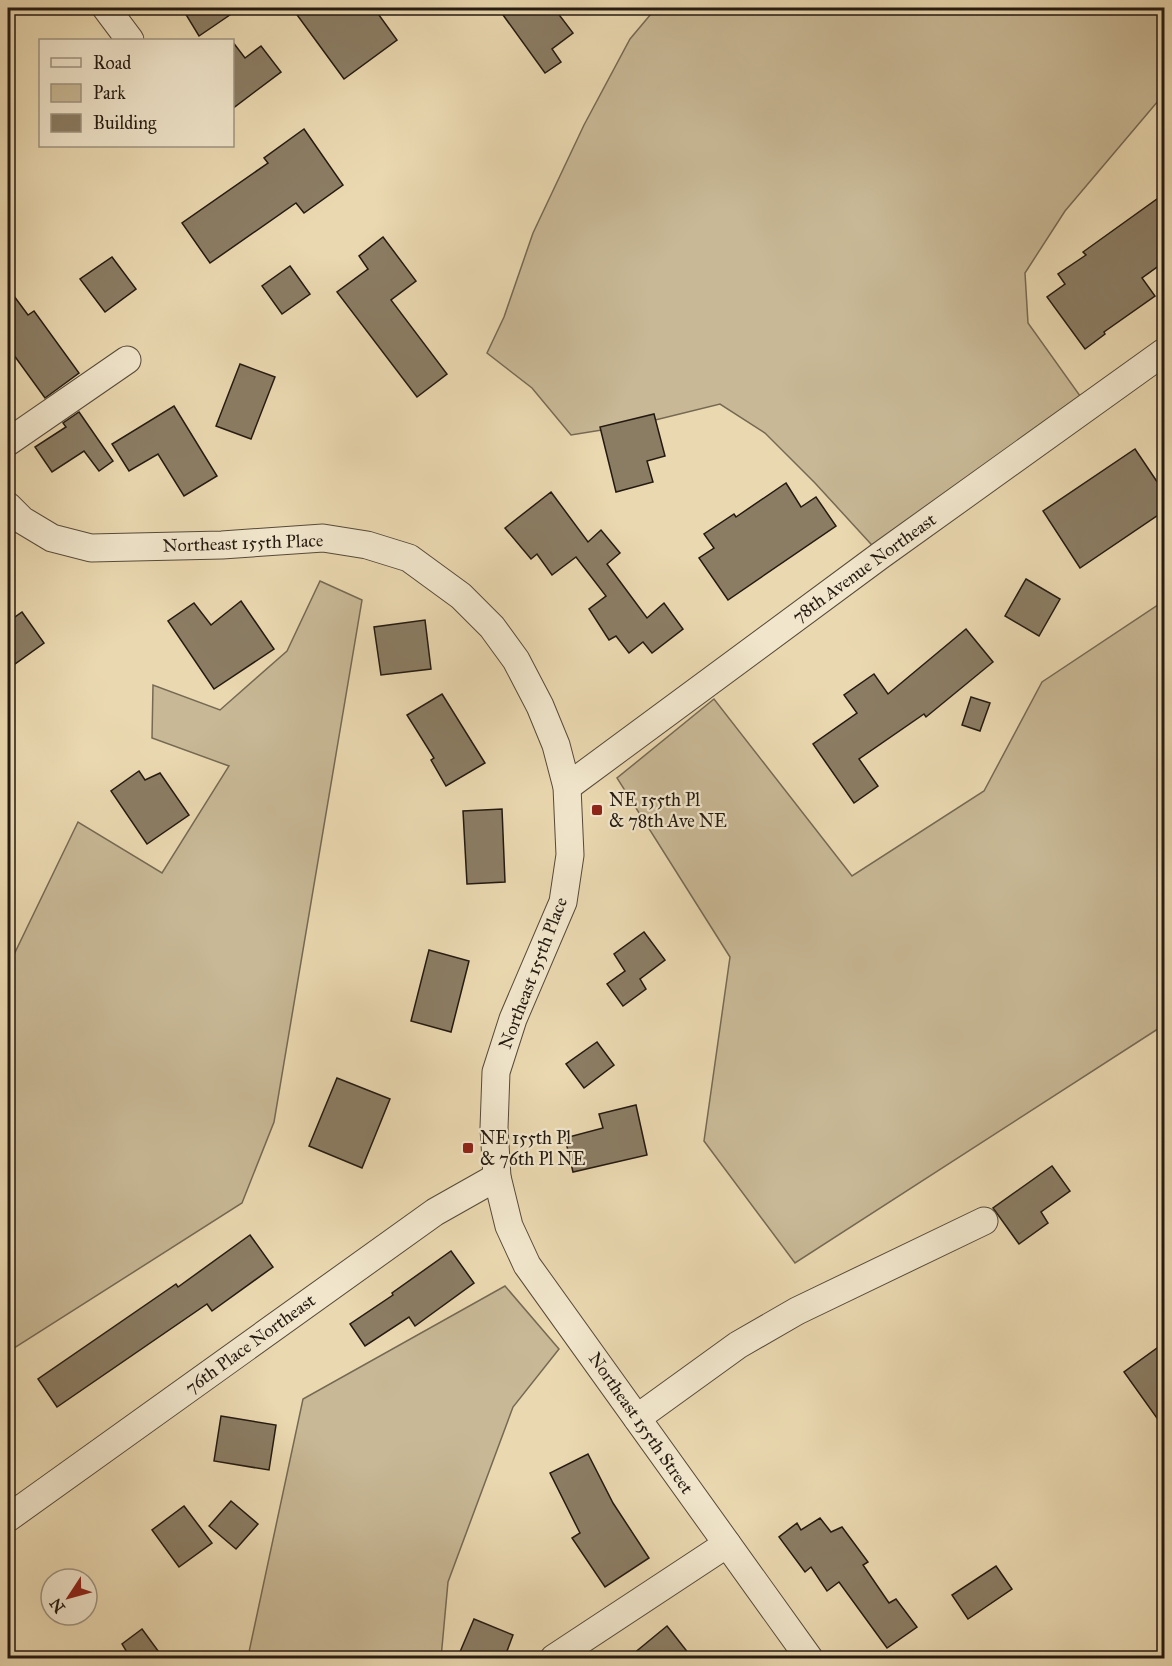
<svg xmlns="http://www.w3.org/2000/svg" width="1172" height="1666" font-family="'IM FELL Great Primer',serif">
	<style>
		.green { fill: #c8b895; stroke: #766953; stroke-width: 1.5 }
		.building { fill: #8b7d64; stroke: #241a11; stroke-width: 1.5 }
		.lines { fill: none; stroke-linecap: round; stroke-linejoin: round }
		.minor-casing { stroke: #564a39; stroke-width: 29 }
		.minor { stroke: #f1e6cc; stroke-width: 27 }
		.poi-dot { fill: #8f2418; stroke: #f1e6cc; stroke-width: 2 }
		.labels { text-anchor: middle; stroke-width: 4.5; stroke-linejoin: round; paint-order: stroke }
		.street-label { font-size: 18px; fill: #241a11; stroke: #f1e6cc }
		.poi-label { font-size: 18px; fill: #241a11; stroke: #f1e6cc; text-anchor: start }
	</style>
	<rect width="100%" height="100%" fill="#ead8b0"/>
	<filter id="stains"><feTurbulence type="fractalNoise" baseFrequency=".00333" numOctaves="4"/><feColorMatrix values="0 0 0 0 .2 0 0 0 0 .09 0 0 0 0 .02 0 0 0 .5 -.17"/></filter>
	<radialGradient id="worn" r=".72"><stop offset=".6" stop-color="#630" stop-opacity="0"/><stop offset="1" stop-color="#630" stop-opacity=".3"/></radialGradient>
	<g class="green">
		<polygon points="656,8 1164,8 1164,94 1065,211 1025,273 1028,323 1088,407 881,555 815,483 765,433 720,404 639,424 571,435 532,388 487,353 504,317 533,233 584,125 630,39"/>
		<polygon points="320,581 362,600 274,1122 242,1203 8,1352 8,967 78,822 162,873 229,766 152,738 153,685 220,710 287,651"/>
		<polygon points="1164,601 1164,1025 795,1263 704,1141 730,957 617,778 714,699 852,876 984,791 1042,682"/>
		<polygon points="505,1286 559,1349 513,1407 448,1582 441,1658 241,1658 249,1652 303,1399"/>
	</g>
	<g class="building">
		<polygon points="182,8 240,8 199,36"/>
		<polygon points="292,8 374,8 397,40 344,79"/>
		<polygon points="498,8 554,8 573,33 552,49 561,62 545,73"/>
		<polygon points="232,41 245,58 261,46 281,72 232,109"/>
		<polygon points="304,129 343,185 304,213 296,203 210,263 182,223 268,163 264,158"/>
		<polygon points="1164,194 1164,262 1142,278 1155,296 1104,332 1105,334 1085,349 1047,297 1065,284 1058,274 1086,255 1083,252"/>
		<polygon points="383,237 416,281 391,300 447,374 417,397 337,292 368,269 359,256"/>
		<polygon points="112,257 136,289 105,312 80,279"/>
		<polygon points="290,266 310,294 282,314 262,286"/>
		<polygon points="8,288 28,315 34,311 79,373 45,398 8,347"/>
		<polygon points="240,364 275,377 251,439 216,426"/>
		<polygon points="174,406 217,476 184,496 158,454 129,471 112,444"/>
		<polygon points="79,412 113,461 99,471 84,451 52,472 35,447 66,427 63,423"/>
		<polygon points="654,414 665,456 647,461 653,482 616,492 600,427"/>
		<polygon points="1135,449 1164,492 1164,511 1080,568 1043,511"/>
		<polygon points="786,483 801,507 816,497 836,526 728,600 699,558 714,548 704,534 734,514 736,517"/>
		<polygon points="551,492 588,542 601,530 620,553 607,564 647,618 664,603 683,629 652,653 643,642 629,653 616,636 609,640 589,609 606,596 576,557 552,575 537,554 531,559 505,528"/>
		<polygon points="1026,579 1060,599 1039,636 1005,616"/>
		<polygon points="241,601 274,649 214,689 168,621 194,603 211,625"/>
		<polygon points="22,612 44,643 8,669 8,622"/>
		<polygon points="425,620 431,669 381,675 374,627"/>
		<polygon points="966,629 993,662 926,717 924,714 859,759 878,786 854,803 813,744 857,713 844,695 874,674 888,694"/>
		<polygon points="442,694 485,763 446,786 431,760 434,758 407,715"/>
		<polygon points="971,697 990,703 980,731 962,725"/>
		<polygon points="139,771 145,780 160,773 189,815 147,844 111,791"/>
		<polygon points="502,809 505,882 467,884 463,811"/>
		<polygon points="644,932 665,960 640,979 646,989 623,1006 607,984 625,971 614,954"/>
		<polygon points="429,950 469,961 451,1032 411,1021"/>
		<polygon points="597,1042 614,1065 584,1088 566,1064"/>
		<polygon points="337,1078 390,1099 362,1168 309,1146"/>
		<polygon points="636,1105 647,1155 573,1172 565,1138 603,1128 599,1114"/>
		<polygon points="1052,1166 1070,1191 1041,1212 1048,1223 1019,1244 993,1208"/>
		<polygon points="250,1235 273,1267 212,1311 207,1304 57,1407 38,1379 176,1284 178,1287"/>
		<polygon points="451,1251 474,1283 415,1326 409,1317 365,1346 350,1324 393,1295 392,1293"/>
		<polygon points="1164,1343 1164,1428 1124,1372"/>
		<polygon points="221,1416 276,1425 269,1470 214,1461"/>
		<polygon points="588,1454 613,1503 649,1558 605,1587 572,1538 580,1533 550,1473"/>
		<polygon points="231,1501 258,1524 236,1549 209,1526"/>
		<polygon points="184,1506 212,1543 179,1567 152,1530"/>
		<polygon points="820,1518 831,1532 842,1527 868,1562 863,1565 889,1603 896,1599 917,1627 887,1648 839,1582 827,1591 811,1567 805,1572 779,1537 797,1523 801,1530"/>
		<polygon points="996,1566 1012,1589 968,1619 952,1595"/>
		<polygon points="474,1619 513,1635 504,1659 457,1659"/>
		<polygon points="667,1626 693,1659 627,1659"/>
		<polygon points="142,1629 164,1659 131,1659 122,1644"/>
	</g>
	<g class="lines">
		<g class="minor-casing">
			<g id="minor">
				<polyline points="106,8 130,40"/>
				<polyline points="8,442 127,360"/>
				<polyline points="8,506 22,520 52,538 91,548 222,545 323,538 367,545 409,558 461,596 492,627 516,660 540,706 556,745 567,787 570,855 563,902 513,1019 496,1072 494,1128 497,1177 509,1226 527,1265 809,1658"/>
				<polyline points="567,787 881,555 1164,352"/>
				<polyline points="637,1418 738,1345 797,1311 984,1221"/>
				<polyline points="8,1518 435,1212 497,1177"/>
				<polyline points="554,1658 727,1544"/>
			</g>
		</g>
		<use href="#minor" class="minor"/>
	</g>
	<g class="poi-dot">
		<rect x="591" y="804" width="12" height="12" rx="3"/>
		<rect x="462" y="1142" width="12" height="12" rx="3"/>
	</g>
	<g class="labels">
		<g class="street-label">
			<text transform="translate(243 543) rotate(-2)" y="6">Northeast 155th Place</text>
			<text transform="translate(864 568) rotate(-36)" y="6">78th Avenue Northeast</text>
			<text transform="translate(533 973) rotate(-69)" y="6">Northeast 155th Place</text>
			<text transform="translate(250 1344) rotate(-36)" y="6">76th Place Northeast</text>
			<text transform="translate(641 1423) rotate(55)" y="6">Northeast 155th Street</text>
		</g>
		<g class="poi-label">
			<text x="609" y="806">NE 155th Pl<tspan x="609" dy="21">&amp; 78th Ave NE</tspan></text>
			<text x="480" y="1144">NE 155th Pl<tspan x="480" dy="21">&amp; 76th Pl NE</tspan></text>
		</g>
	</g>
	<rect width="1172" height="1666" fill="none" stroke="#ead8b0" stroke-width="30"/>
	<rect x="9" y="9" width="1154" height="1648" fill="none" stroke="#241a11" stroke-width="3"/>
	<rect x="15" y="15" width="1142" height="1636" fill="none" stroke="#241a11" stroke-width="1.5"/>
	<rect x="39" y="39" width="195" height="108" fill="#f1e6cc" stroke="#9f9481" stroke-width="1.5"/>
	<rect x="51" y="58" width="30" height="9" fill="#f1e6cc" stroke="#9f9481" stroke-width="1.5"/>
	<text x="93" y="69" font-size="18" fill="#241a11">Road</text>
	<rect x="51" y="84" width="30" height="18" fill="#c8b895" stroke="#9f9481" stroke-width="1.5"/>
	<text x="93" y="99" font-size="18" fill="#241a11">Park</text>
	<rect x="51" y="114" width="30" height="18" fill="#8b7d64" stroke="#9f9481" stroke-width="1.5"/>
	<text x="93" y="129" font-size="18" fill="#241a11">Building</text>
	<g transform="translate(69 1597) rotate(234)"><circle r="28" fill="#f1e6cc" stroke="#9f9481" stroke-width="1.5"/>
	<path d="M0-4.5L10 22L0 15L-10 22Z" fill="#8f2418"/>
	<text y="-9" font-size="16" font-weight="bold" text-anchor="middle" fill="#241a11">N</text>
	</g>
	<rect width="100%" height="100%" filter="url(#stains)"/>
	<rect width="100%" height="100%" fill="url(#worn)"/>
</svg>
